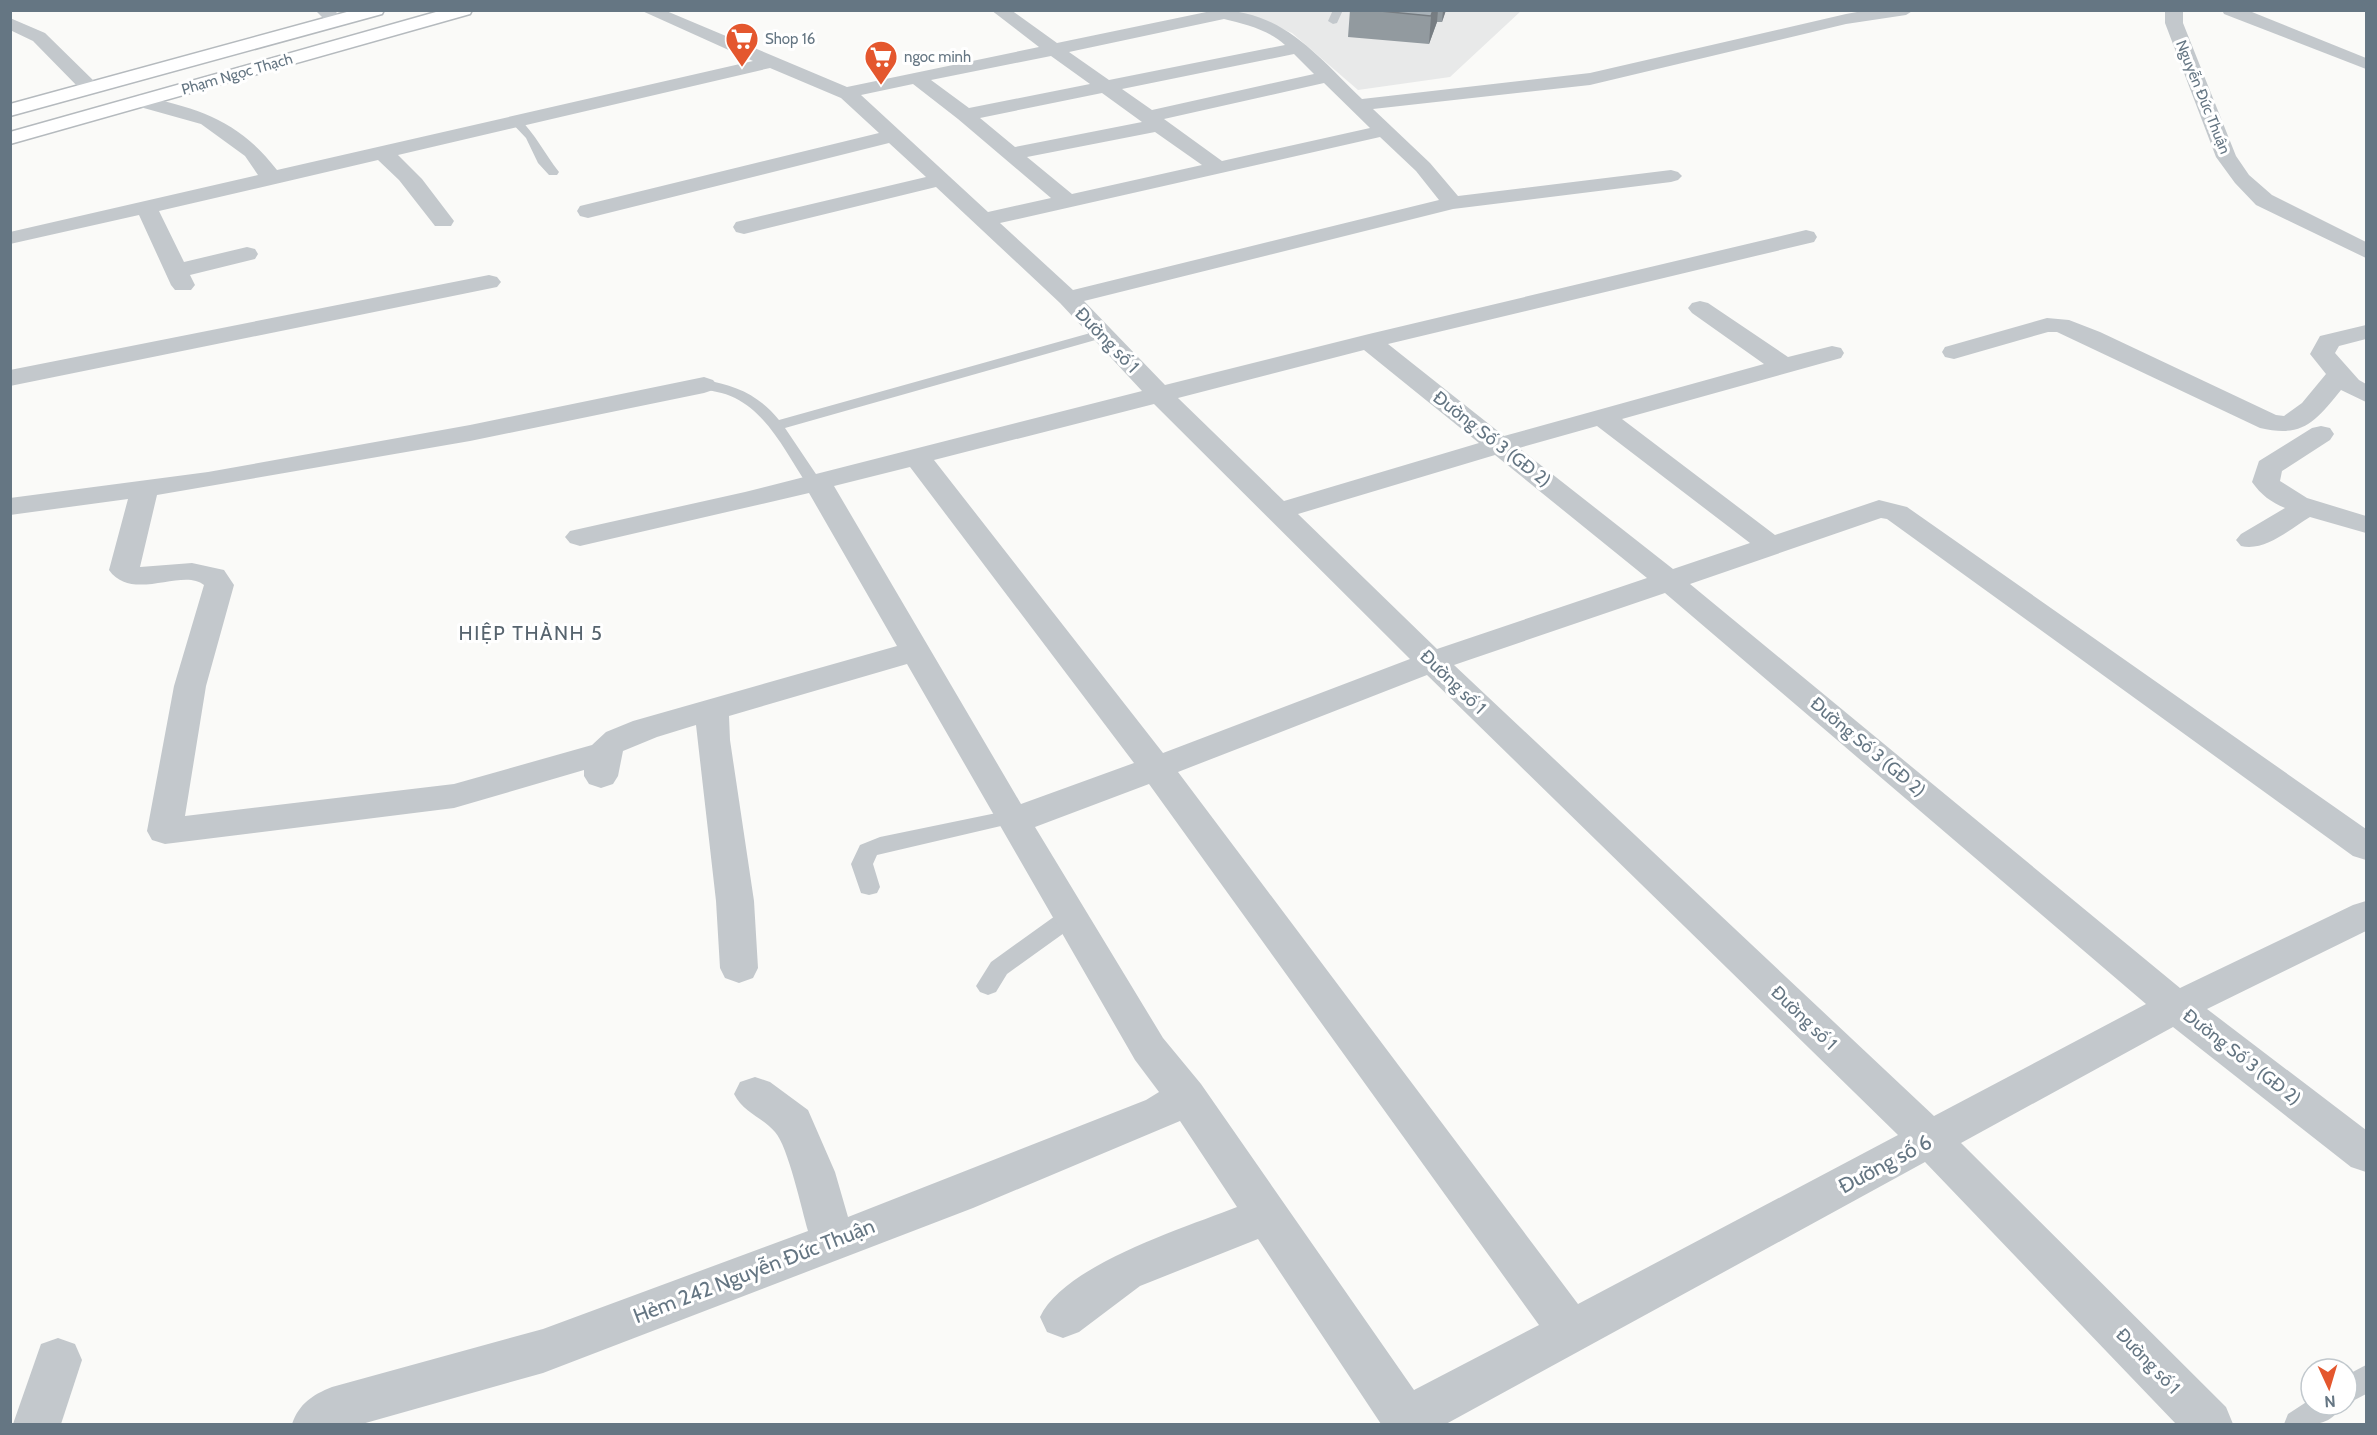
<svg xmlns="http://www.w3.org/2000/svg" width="2377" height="1435" font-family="Cabin,sans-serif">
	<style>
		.built { fill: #e8e9e9 }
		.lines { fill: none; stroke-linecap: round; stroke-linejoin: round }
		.primary-casing { stroke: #b5babe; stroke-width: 3 }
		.lane { fill: #c3c8cc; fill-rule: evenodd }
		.street { fill: #c3c8cc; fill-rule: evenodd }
		.primary { fill: #fff; fill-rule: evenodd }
		.wall { fill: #929a9f }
		.shaded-wall { fill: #777d82 }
		.building { fill: #aab3b9; stroke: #777d82; stroke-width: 1.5 }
		.labels { text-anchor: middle; stroke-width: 6; stroke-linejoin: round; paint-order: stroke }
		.far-poi-label { font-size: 15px; fill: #657683; stroke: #fff; text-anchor: start }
		.far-street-label { font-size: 15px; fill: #657683; stroke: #fff }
		.street-label { font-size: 18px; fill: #657683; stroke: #fff }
		.neighbourhood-label { font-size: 20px; letter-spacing: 1.5px; fill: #57646e; stroke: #fff }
		.near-street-label { font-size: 21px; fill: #657683; stroke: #fff }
	</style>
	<rect width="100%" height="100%" fill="#fafaf8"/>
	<polygon class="built" points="1217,11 1521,11 1450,77 1358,90 1292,33 1260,19"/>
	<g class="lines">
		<g class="primary-casing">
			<g id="primary">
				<polygon points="354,10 384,10 382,14 10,116 10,104"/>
				<polygon points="443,10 472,10 470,14 10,144 10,132"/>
			</g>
		</g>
		<g class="lane">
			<polygon points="1333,10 1343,10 1337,23 1333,24 1328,21"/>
			<path d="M511,118H519C535,134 545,154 559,172L557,175H549L538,163L526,138L509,120Z"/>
			<path d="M1101,330L1108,334L1106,337L785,428L822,483L814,488L808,486C787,455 769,415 735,398C723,392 711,391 699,388L696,385L704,380C735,385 759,395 779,420Z"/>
			<polygon points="1011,810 1018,812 1021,817 1018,822 877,855 873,864 880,887 877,893 869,895 861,893 851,864 860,845 880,837"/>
			<polygon points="1070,909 1078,911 1081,917 1078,923 1007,974 996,992 988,995 980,992 976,986 991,962 1062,911"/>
			<polygon points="2366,1365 2366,1394 2347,1404 2347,1375"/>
			<path d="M2311,1399V1405H2341C2331,1429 2307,1424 2284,1424L2288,1414Z"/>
		</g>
		<g class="street">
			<polygon points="315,10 334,10 345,21 336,26 330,25"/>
			<path d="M640,10H664L847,87L1039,47L991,10H1011L1057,43L1216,10C1283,10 1318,57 1362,99L1590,73L1846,14L1868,10H1914L1906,15L1846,24L1590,85L1373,109L1430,163L1458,196L1671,170L1678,172L1682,176L1678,180L1671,182L1453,209L1084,301L1165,385L1369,334L1806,230L1814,232L1817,237L1814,242L1388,344L1504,436L1764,364L1692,313L1688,308L1692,303L1700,301L1708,303L1788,357L1832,346L1841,348L1844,353L1841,358L1622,419L1775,535L1879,500L1907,507L2366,829V860L2353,856L1887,519L1881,518L1690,584L2180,988L2353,905L2366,901V931L2207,1009L2366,1130V1172L2351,1167L2173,1027L1961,1143L2226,1407L2233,1424H2176L1925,1162L1446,1424H1381L1258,1239L1140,1286L1079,1332L1063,1338L1047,1332L1040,1317C1064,1265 1184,1228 1237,1207L1180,1121L973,1208L543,1373L362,1424H292C299,1404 312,1395 332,1387L543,1329L808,1231C802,1211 788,1146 775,1132C762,1117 744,1113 734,1094L740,1082L755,1077L770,1082L808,1110L835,1172L848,1217L1146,1100L1159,1092L1135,1060L907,664L729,716L730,740L754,901L758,968L753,978L739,983L725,978L720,968L716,901L696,725L657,737L623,751L618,776L613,784L601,788L589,784L584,776V770L454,808L165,844L152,840L147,831L174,686L204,585C183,567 132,603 109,570L128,499L10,515V498L208,472L470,425L704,377L713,380L717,385L713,390L704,393L470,441L157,495L140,567L192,563L224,570L234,585L206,686L185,816L454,784L592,745L606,732L633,721L897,646L809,493L580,546L570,543L565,537L570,531L745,492L1142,391L1060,303L936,187L744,234L736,232L733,227L736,222L926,177L889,143L588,218L580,216L577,211L580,206L879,133L841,98L770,68L398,155L422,179L454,221L451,226H435L399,180L378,160L159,211L184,262L247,247L255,249L258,254L255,259L190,275L195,285L191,290H175L171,285L139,215L10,244V232L258,175L245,156L201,124L133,105L130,101L140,95C201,110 237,119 277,170L753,61ZM1224,19C1245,24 1269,30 1285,45L1109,80L1069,52ZM1294,54L1314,74L1152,110L1122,89ZM1051,56L1090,84L969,108L931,80ZM1324,83L1370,128L1222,161L1164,119ZM913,84L958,119L1051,198L988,212L861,95ZM1102,93L1142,122L1015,147L980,118ZM1155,132L1202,165L1072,194L1027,157ZM1380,137L1416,171L1439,200L1073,290L1000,223ZM1364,350L1479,443L1284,501L1178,398ZM1154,404L1410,659L1163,753L934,460ZM1597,426L1750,543L1673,569L1519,448ZM1495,455L1647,578L1437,649L1298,514ZM910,467L1134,763L1021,804L834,486ZM1665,593L2146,1004L1934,1116L1454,665ZM1427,675L1898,1135L1578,1304L1178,772ZM1149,784L1539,1325L1414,1390L1201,1084L1163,1038L1035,827Z"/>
			<polygon points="2165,10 2183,10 2183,23 2236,156 2249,175 2272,195 2366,242 2366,258 2256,205 2235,183 2216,157 2165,23"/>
			<polygon points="2222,10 2247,10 2366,58 2366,69 2224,14"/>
			<polygon points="10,18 45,33 97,84 100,88 97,92 83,92 33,41 10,30"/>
			<polygon points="489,275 497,277 501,282 497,287 10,386 10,370"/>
			<path d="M2047,318L2069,320L2100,332L2276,415L2284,416L2302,403L2326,374L2310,354L2320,336L2366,325V339L2339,346L2335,353L2359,380L2366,384V402L2341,390C2315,422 2303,438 2260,428L2057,332H2048L1954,359L1945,357L1942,352L1945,347Z"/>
			<path d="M2321,426L2330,428L2334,434L2330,440L2282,471L2280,481L2307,498L2366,516V533L2310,517C2290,529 2265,552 2241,546L2236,540L2241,534L2285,508C2271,502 2261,495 2252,482L2259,461L2312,428Z"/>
			<polygon points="58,1338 75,1344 82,1360 61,1424 13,1424 41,1344"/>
		</g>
		<use href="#primary" class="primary"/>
	</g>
	<polygon class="wall" points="1350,10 1446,10 1442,22 1437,22 1429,44 1348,37"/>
	<g class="shaded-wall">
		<polygon points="1433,10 1438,10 1437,22 1429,44 1431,16"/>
		<polygon points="1443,10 1446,10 1442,22"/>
	</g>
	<polygon class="building" points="1370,10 1433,10 1431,16"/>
	<defs>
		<g id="supermarket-pin" transform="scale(1.725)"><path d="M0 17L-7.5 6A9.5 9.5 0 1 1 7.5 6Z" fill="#e4572e" stroke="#fff"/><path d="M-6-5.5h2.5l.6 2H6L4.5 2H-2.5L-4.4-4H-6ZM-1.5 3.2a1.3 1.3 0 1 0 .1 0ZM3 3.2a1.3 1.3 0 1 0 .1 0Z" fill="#fff"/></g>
	</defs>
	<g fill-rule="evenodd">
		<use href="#supermarket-pin" x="742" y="39"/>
		<use href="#supermarket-pin" x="881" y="57"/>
	</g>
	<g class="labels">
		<g class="far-poi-label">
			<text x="765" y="44">Shop 16</text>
			<text x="904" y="62">ngoc minh</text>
		</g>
		<g class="far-street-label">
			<text transform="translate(237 74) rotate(-16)" y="5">Phạm Ngọc Thạch</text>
			<text transform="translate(2203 97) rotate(68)" y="5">Nguyễn Đức Thuận</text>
		</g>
		<g class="street-label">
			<text transform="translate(1107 340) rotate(46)" y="6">Đường số 1</text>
			<text transform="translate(1492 439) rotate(38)" y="6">Đường Số 3 (GĐ 2)</text>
			<text transform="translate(1453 682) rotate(44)" y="6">Đường số 1</text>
			<text transform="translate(1868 747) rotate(40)" y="6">Đường Số 3 (GĐ 2)</text>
			<text transform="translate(1804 1018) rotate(44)" y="6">Đường số 1</text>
			<text transform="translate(2242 1057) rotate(38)" y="6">Đường Số 3 (GĐ 2)</text>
			<text transform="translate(2148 1361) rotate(46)" y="6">Đường số 1</text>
		</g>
		<g class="neighbourhood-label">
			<text x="531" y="640">HIỆP THÀNH 5</text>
		</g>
		<g class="near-street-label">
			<text transform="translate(1885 1164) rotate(-28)" y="7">Đường số 6</text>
			<text transform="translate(754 1271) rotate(-21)" y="7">Hẻm 242 Nguyễn Đức Thuận</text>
		</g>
	</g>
	<rect width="2377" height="1435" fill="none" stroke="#657683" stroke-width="24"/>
	<g transform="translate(2329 1387) rotate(176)"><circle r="28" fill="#ffffff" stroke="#c1c8cd" stroke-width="1.5"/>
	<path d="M0-4.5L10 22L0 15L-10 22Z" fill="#e4572e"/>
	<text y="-9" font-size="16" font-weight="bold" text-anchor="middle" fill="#657683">N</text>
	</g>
</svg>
